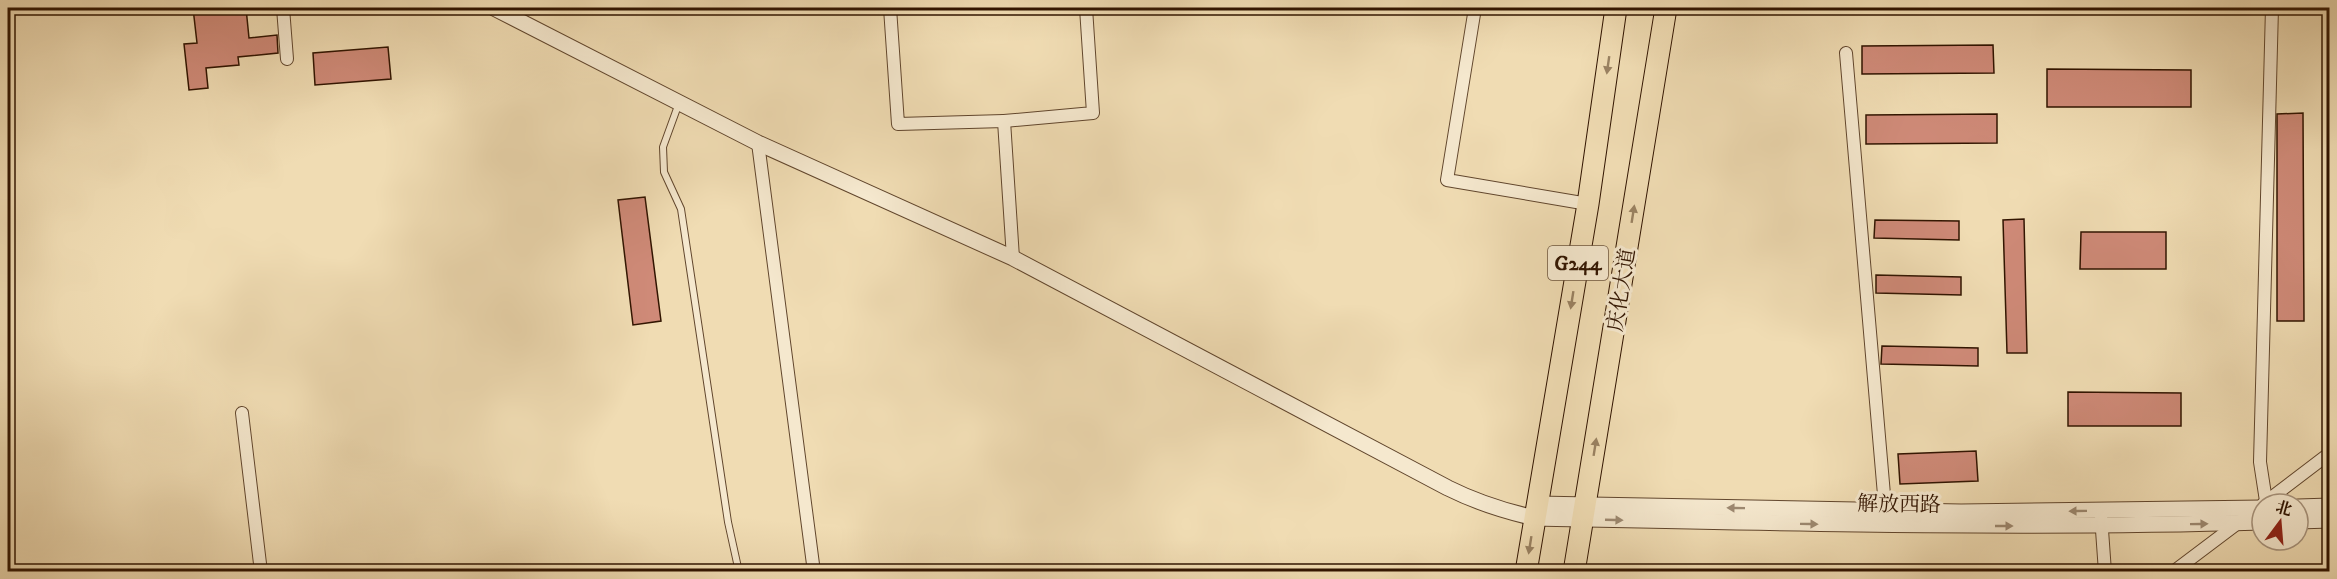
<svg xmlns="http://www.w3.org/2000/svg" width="2337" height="579" font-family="'IM FELL DW Pica','Noto Serif SC',serif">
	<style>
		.building { fill: #cf8a78; stroke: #311400; stroke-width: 1.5 }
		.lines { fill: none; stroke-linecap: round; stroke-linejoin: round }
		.service-casing { stroke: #61462d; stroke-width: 8 }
		.minor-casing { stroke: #61462d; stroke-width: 14 }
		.tertiary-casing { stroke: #61462d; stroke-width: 17 }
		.trunk-casing { stroke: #311400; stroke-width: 23 }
		.service { stroke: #f5e8ce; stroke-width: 6 }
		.minor { stroke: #f5e8ce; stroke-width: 12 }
		.tertiary { stroke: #f5e8ce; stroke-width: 15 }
		.trunk { stroke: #f0dcb3; stroke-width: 21 }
		.oneway { fill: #9a8262 }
		.oneway2 { fill: #9d8971 }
		.labels { text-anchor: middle; stroke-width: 6; stroke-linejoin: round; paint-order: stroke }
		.shield { fill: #f5e8ce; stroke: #6c543e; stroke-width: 1.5 }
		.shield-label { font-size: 20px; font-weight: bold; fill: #311400 }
		.street-label { font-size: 21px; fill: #311400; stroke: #f5e8ce }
	</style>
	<rect width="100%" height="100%" fill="#f0dcb3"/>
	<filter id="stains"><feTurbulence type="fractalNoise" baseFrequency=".00333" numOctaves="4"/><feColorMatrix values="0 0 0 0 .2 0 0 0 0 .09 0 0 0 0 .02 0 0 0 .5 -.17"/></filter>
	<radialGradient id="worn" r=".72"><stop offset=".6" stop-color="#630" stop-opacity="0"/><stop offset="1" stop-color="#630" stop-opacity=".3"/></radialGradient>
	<g class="building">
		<polygon points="193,8 246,8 249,38 277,35 278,53 238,57 239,65 206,68 208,88 189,90 184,44 197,43"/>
		<polygon points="1993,45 1994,73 1862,74 1862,46"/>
		<polygon points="388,47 391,79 315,85 313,53"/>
		<polygon points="2047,69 2191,70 2191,107 2047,107"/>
		<polygon points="2303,113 2304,321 2277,321 2277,114"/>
		<polygon points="1997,114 1997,143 1866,144 1866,115"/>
		<polygon points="645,197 661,321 633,325 618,200"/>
		<polygon points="2024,219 2027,353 2007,353 2003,220"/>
		<polygon points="1875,220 1959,221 1959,240 1874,238"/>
		<polygon points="2081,232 2166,232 2166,269 2080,269"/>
		<polygon points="1876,275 1961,277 1961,295 1876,293"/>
		<polygon points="1882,346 1978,348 1978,366 1881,364"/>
		<polygon points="2068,392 2181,393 2181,426 2068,426"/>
		<polygon points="1976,451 1978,481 1900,484 1898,454"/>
	</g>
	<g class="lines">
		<g class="service-casing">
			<polyline id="service" points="679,103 663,147 664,172 681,209 728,522 739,572"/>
		</g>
		<g class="minor-casing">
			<g id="minor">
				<polyline points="283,8 287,59"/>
				<polyline points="890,8 898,124 1004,121 1013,258"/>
				<polyline points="1475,8 1447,180 1588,204"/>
				<polyline points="1846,53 1886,518"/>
				<polyline points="1004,121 1093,113 1086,8"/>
				<polyline points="758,143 814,572"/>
				<polyline points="242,413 261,572"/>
				<polyline points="2266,501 2260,462 2272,8"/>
				<polyline points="2263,504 2330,453"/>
				<polyline points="2101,516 2105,572"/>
				<polyline points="2173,572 2242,520"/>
			</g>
		</g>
		<g class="tertiary-casing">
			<g id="tertiary">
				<path d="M494,8L758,143L1013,258L1448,488C1476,502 1504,511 1535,518C1777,523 2019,529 2262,522"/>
				<polyline points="1537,504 1961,512 2262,508"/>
				<polyline points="2298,507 2330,506"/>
				<polyline points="2298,521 2330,520"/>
			</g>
		</g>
		<g class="trunk-casing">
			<g id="trunk">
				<polyline points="1526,572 1588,204 1616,8"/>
				<polyline points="1574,572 1666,8"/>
			</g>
		</g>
		<use href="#service" class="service"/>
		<use href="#minor" class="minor"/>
		<use href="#tertiary" class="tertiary"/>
		<use href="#trunk" class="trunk"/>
	</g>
	<defs><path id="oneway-solid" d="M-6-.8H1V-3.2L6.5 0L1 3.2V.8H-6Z" transform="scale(1.5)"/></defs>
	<g class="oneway">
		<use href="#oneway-solid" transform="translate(1608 65) rotate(98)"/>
		<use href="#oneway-solid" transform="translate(1633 214) rotate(-81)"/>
		<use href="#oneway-solid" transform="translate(1572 300) rotate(99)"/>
		<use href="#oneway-solid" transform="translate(1595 447) rotate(-81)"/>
		<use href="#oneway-solid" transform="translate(1530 545) rotate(99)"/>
	</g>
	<g class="oneway2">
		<use href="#oneway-solid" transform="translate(1736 508) rotate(-179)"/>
		<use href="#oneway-solid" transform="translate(2078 511) rotate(179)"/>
		<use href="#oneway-solid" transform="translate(1614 520) rotate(2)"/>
		<use href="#oneway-solid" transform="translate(1809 524) rotate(1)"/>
		<use href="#oneway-solid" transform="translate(2199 524) rotate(-1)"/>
		<use href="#oneway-solid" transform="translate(2004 526)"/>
	</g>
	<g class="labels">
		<rect class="shield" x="1548" y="246" width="60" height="34" rx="4.5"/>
		<g class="shield-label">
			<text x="1578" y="270">G244</text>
		</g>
		<g class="street-label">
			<text transform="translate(1621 290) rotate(-81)" y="7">庆化大道</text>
			<text transform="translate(1899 504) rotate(1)" y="7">解放西路</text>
		</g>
	</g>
	<rect width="2337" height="579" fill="none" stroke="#f0dcb3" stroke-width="30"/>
	<rect x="9" y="9" width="2319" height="561" fill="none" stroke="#311400" stroke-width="3"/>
	<rect x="15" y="15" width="2307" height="549" fill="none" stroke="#311400" stroke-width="1.5"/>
	<g transform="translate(2280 522) rotate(16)"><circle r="28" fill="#f5e8ce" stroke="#a7937c" stroke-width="1.5"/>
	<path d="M0-4.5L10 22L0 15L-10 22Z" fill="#8f2418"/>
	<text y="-9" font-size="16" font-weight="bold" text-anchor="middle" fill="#311400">北</text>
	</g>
	<rect width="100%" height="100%" filter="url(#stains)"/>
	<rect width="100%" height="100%" fill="url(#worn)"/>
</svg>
